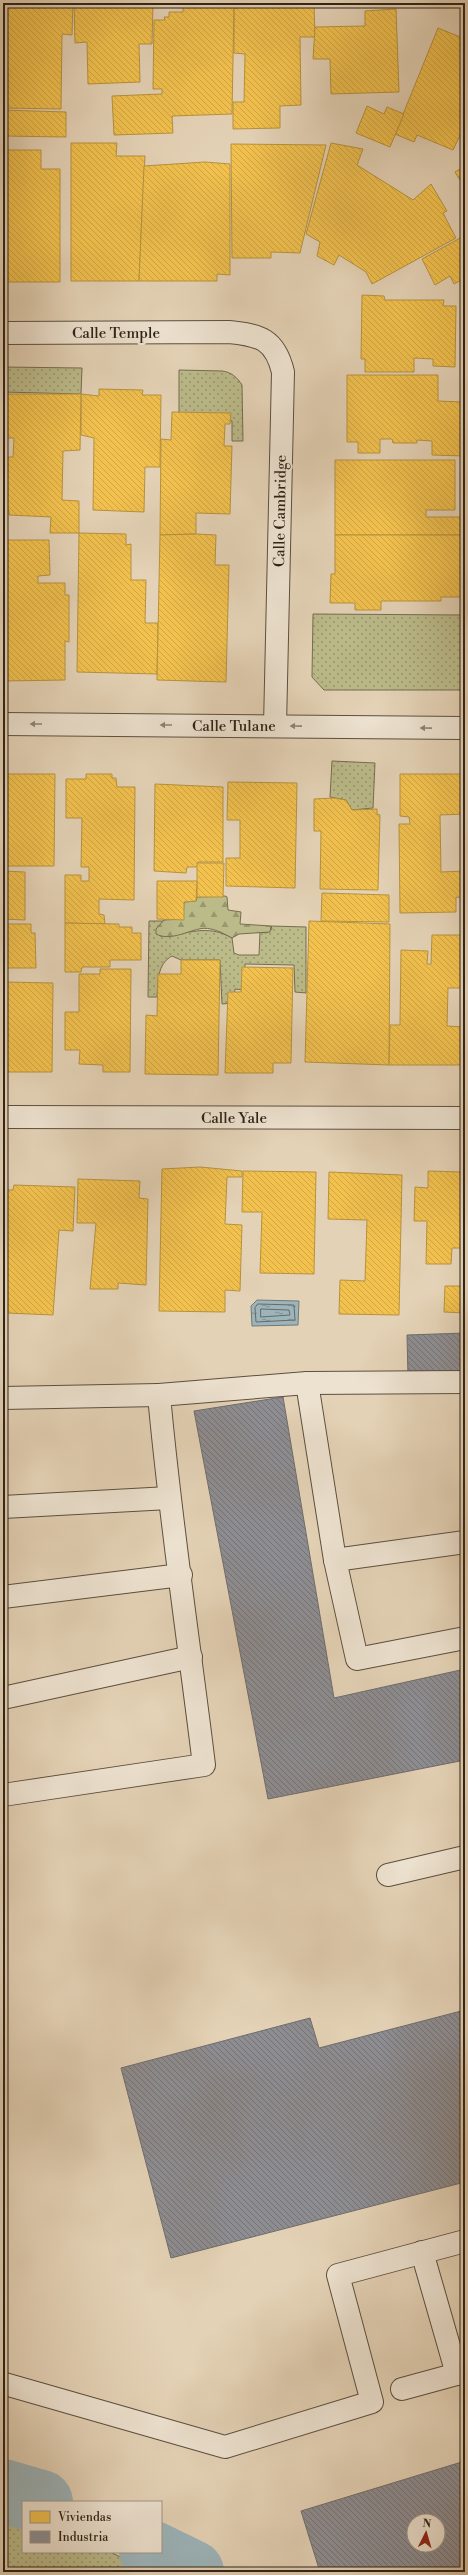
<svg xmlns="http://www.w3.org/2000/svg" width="468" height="2575" font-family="'Libre Bodoni',serif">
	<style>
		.grass { fill: url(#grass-dots); stroke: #746e50 }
		.forest { fill: url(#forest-firs); stroke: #746e50 }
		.water { fill: url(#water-ripples); stroke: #707a79 }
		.homes { fill: url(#homes-back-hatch); stroke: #b7923e }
		.industry { fill: url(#industry-back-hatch); stroke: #706d6d; fill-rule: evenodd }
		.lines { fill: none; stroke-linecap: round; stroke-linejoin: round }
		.shore { stroke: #656c68; stroke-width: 1 }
		.river { stroke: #9cb4ba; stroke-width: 64 }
		.minor-casing { stroke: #5c4f3f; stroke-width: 24 }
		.minor { stroke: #ede2d0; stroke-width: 22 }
		.oneway { fill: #8e8274 }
		.labels { text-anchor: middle; stroke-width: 4; stroke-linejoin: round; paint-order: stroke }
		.street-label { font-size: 15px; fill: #2e2317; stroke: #ede2d0 }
	</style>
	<defs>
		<pattern id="grass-dots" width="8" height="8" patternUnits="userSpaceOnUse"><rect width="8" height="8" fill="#bbba89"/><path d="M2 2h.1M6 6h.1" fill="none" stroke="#98976f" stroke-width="1.8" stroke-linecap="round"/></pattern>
		<pattern id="forest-firs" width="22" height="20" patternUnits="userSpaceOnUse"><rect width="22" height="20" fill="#bbba89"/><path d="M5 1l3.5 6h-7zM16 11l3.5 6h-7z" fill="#98976f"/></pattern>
		<pattern id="water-ripples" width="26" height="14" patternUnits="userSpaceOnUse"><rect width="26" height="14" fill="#9cb4ba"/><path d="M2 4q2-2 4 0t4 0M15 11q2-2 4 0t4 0" fill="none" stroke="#809296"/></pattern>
		<pattern id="homes-back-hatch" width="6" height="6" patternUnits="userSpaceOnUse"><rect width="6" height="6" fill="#f2c14e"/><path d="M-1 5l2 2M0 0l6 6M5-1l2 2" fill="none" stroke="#d0a643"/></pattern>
		<pattern id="industry-back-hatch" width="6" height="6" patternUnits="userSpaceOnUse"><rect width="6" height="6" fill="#8d8d92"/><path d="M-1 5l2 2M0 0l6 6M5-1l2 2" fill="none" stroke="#747376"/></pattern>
	</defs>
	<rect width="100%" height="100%" fill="#e4d2b6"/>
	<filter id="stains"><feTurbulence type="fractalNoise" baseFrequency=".005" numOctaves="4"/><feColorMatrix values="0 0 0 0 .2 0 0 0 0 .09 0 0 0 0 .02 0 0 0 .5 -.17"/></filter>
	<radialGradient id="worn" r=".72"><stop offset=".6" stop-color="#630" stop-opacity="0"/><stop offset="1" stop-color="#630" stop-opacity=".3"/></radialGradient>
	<g class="grass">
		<polygon points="3,367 82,368 81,394 3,392"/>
		<path d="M179,370L222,371C231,372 237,377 242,385L243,441H232V421L179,418Z"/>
		<polygon points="313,614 465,615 465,690 324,690 312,677"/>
		<polygon points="332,761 375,763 373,808 352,810 346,800 330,797"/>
		<path d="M149,921H163L160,936C188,935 206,923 232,938L234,953L239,955H259L260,932L266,933L272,929L271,926L306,927V993L295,992L294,965L245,964L244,990L235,989L233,1003L222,1004L220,960H181L172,956C157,964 158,982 157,997H148Z"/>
		<polygon points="3,2503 23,2514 23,2552 110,2552 152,2572 3,2572"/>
	</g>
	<path class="forest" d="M225,896L227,897L228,910L241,912L240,924L271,926L270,932L239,934L232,938C223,933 210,926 199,929C186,932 169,941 156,934V929L164,920L183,919L184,902L196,901L197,897Z"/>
	<polygon class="water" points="257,1300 299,1301 298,1325 252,1326 251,1306"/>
	<g class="homes">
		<polygon points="3,3 73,3 72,35 62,34 61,109 3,108"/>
		<polygon points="74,3 153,3 152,44 139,44 140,82 88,84 87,42 75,43"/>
		<polygon points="314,3 315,37 300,37 301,105 280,106 280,128 233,129 233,102 244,102 245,54 234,53 234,8 249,7 249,4"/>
		<polygon points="234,4 232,114 172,116 173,133 114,135 112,96 162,94 162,89 153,89 154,20 165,20 164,17 169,17 169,12 183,12 183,6"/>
		<polygon points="396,9 399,92 331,94 330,59 313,59 315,27 365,26 365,11"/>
		<polygon points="438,28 465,39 465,130 463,129 453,150 417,135 414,142 395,134"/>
		<polygon points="367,106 384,114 387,107 404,114 390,147 356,133"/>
		<polygon points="3,110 66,112 66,137 3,136"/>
		<polygon points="71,143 117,143 116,156 145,156 139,281 71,281"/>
		<polygon points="331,143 363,149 357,165 413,200 431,184 447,211 443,213 456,238 372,284 366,272 339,255 334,265 317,256 320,242 306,234"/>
		<polygon points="231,144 326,145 300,253 271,252 271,258 232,258"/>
		<polygon points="3,150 41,150 41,169 60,169 60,282 3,282"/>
		<polygon points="205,162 230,164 230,275 217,274 217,281 139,281 144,166"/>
		<polygon points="465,166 465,188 455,172"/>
		<polygon points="462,237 465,242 465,278 454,284 450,276 435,285 422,259"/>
		<polygon points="362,295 384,296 385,300 444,300 443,306 456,306 455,367 433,366 433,359 414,358 414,372 365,372 365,359 361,359"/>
		<polygon points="347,375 438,375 438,401 462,402 462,435 465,435 465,456 432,455 432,441 417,440 417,443 393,443 392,439 380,439 380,453 358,453 358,442 347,442"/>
		<polygon points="99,389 143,390 142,395 161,395 160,467 145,467 144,512 93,510 94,438 81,435 81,394 99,396"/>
		<polygon points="3,394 81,394 80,450 63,451 62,500 79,501 79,533 50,533 51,517 9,515 9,510 3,510 3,457 13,457 14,438 3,438"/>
		<polygon points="172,412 231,413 230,424 225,424 224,446 232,446 230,514 196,513 196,534 160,535 161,439 171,440"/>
		<polygon points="335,460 455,460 455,510 426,510 426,517 465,517 465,535 335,535"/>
		<polygon points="79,533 126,534 126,545 131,544 131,580 146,580 145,623 158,623 157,674 77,672"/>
		<polygon points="196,534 216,535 215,565 229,565 226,682 157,680 160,535"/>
		<polygon points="335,535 465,535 465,597 441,597 441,601 381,601 381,610 355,610 355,603 330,603 331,574 335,574"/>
		<polygon points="3,540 49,540 50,575 38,576 38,583 65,583 65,595 69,595 69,642 65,641 65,680 3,681"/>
		<polygon points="3,774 55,774 54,866 3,866"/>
		<polygon points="86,774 112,774 112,778 116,778 117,787 135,787 134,900 99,899 99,914 104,915 105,924 65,923 65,875 81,875 81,881 89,881 89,867 81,867 82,818 66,818 66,779 86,779"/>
		<polygon points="400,774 465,774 465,814 440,815 441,872 464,871 465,898 456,897 456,912 400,913 399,824 410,824 409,817 400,816"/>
		<polygon points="228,782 297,783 295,888 226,886 226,858 240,858 240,820 227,820"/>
		<polygon points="155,784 223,787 223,862 198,862 197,867 187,867 186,873 154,871"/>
		<polygon points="334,798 346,800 352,810 377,809 377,814 380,815 378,890 320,889 321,831 314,831 314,799"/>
		<polygon points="197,863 224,863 223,897 197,897"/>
		<polygon points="3,871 25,872 25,920 3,919"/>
		<polygon points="157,881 197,881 196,901 184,902 184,920 157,919"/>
		<polygon points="322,893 389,895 389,922 321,921"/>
		<polygon points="309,921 390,924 389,1065 305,1062"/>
		<polygon points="65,923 119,924 119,927 132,927 132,933 141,933 141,960 110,960 110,967 82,967 81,972 65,972"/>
		<polygon points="3,924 31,924 31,933 35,933 36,968 3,968"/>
		<polygon points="432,935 465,935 465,988 448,988 447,1026 465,1027 465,1065 389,1065 390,1025 400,1025 401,950 428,951 427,964 431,964"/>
		<polygon points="181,960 220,960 218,1075 145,1074 146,1015 157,1016 158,974 181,974"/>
		<polygon points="242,967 293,968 291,1063 273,1063 273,1073 225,1073 228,992 241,992"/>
		<polygon points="100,969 131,969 130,1072 103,1072 103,1065 79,1064 80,1050 65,1050 65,1012 79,1012 79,974 100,974"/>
		<polygon points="4,982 53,983 52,1072 3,1072"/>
		<polygon points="200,1167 242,1171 242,1177 227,1177 225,1224 242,1225 240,1291 225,1290 225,1312 159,1311 162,1169"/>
		<polygon points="243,1171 316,1172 314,1274 260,1273 262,1212 242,1212"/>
		<polygon points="428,1171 462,1172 462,1178 465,1178 465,1313 444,1312 445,1286 463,1286 465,1248 452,1248 451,1264 426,1264 427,1221 414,1221 415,1187 428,1188"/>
		<polygon points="329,1172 402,1175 399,1315 339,1314 340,1280 365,1281 367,1220 328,1219"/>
		<polygon points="78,1179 140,1181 139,1198 148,1199 146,1285 118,1283 118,1289 90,1289 96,1223 77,1223"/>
		<polygon points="14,1185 75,1187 73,1231 59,1230 53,1315 7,1313 7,1309 3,1309 3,1190 13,1190"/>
	</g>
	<g class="industry">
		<polygon points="465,1333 465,1374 408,1377 407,1335"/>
		<polygon points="283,1397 334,1698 465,1669 465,1760 268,1799 194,1411"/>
		<polygon points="465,2010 465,2182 171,2258 121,2068 310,2018 319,2048"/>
		<path d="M465,2461V2572H320L301,2511ZM414,2521H438V2545H414Z"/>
	</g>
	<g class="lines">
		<g class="shore">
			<polygon points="258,1304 294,1305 295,1320 256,1322 255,1308"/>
			<polygon points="261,1309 289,1310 290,1315 261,1317"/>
		</g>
		<g class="river">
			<polyline points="3,2491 41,2502"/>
			<polyline points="151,2552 192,2572"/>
		</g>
		<g class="minor-casing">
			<g id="minor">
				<path d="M3,333L229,332C260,335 275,339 283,372L275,726"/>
				<polyline points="3,724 465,728"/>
				<polyline points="3,1117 465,1118"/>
				<polyline points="307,1383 335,1560 357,1659 465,1638"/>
				<polyline points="3,1398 159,1395"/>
				<polyline points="3,1507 169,1498"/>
				<polyline points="335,1560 465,1542"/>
				<polyline points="3,1597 181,1575"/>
				<polyline points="3,1698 191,1657"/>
				<path d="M3,1795L204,1765C189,1642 170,1519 159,1395L307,1383L465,1382"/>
				<polyline points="388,1875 465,1857"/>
				<polyline points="422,2252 457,2374 465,2371"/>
				<polyline points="5,2384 225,2447 372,2402 338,2275 465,2241"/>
				<polyline points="402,2389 457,2374"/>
			</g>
		</g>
		<use href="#minor" class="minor"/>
	</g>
	<defs><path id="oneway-solid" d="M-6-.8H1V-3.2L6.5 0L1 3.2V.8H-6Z"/></defs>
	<g class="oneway">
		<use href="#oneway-solid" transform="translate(36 724) rotate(-180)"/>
		<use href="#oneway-solid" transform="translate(166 725) rotate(-180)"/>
		<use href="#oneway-solid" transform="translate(296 726) rotate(-179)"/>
		<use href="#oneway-solid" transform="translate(426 728) rotate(-179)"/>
	</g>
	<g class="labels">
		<g class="street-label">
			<text x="116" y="338">Calle Temple</text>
			<text transform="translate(280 511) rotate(-89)" y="5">Calle Cambridge</text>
			<text x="234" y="731">Calle Tulane</text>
			<text x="234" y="1123">Calle Yale</text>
		</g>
	</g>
	<rect width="468" height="2575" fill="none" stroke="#e4d2b6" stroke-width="16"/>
	<rect x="4" y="4" width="460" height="2567" fill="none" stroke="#2e2317" stroke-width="2"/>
	<rect x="8" y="8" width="452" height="2559" fill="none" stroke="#2e2317"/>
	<rect x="22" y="2501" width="140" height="52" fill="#ede2d0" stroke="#a19686"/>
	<rect x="30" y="2511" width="20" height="12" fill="#f2c14e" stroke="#a19686"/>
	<text x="58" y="2521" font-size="12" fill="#2e2317">Viviendas</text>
	<rect x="30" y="2531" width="20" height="12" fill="#8d8d92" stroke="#a19686"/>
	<text x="58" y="2541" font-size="12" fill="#2e2317">Industria</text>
	<g transform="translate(426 2533) rotate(5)"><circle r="19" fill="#ede2d0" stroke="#a19686"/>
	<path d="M0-3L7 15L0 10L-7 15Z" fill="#8f2418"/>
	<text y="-6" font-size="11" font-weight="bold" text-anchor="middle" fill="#2e2317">N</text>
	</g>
	<rect width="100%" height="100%" filter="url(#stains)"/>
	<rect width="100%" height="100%" fill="url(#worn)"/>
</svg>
